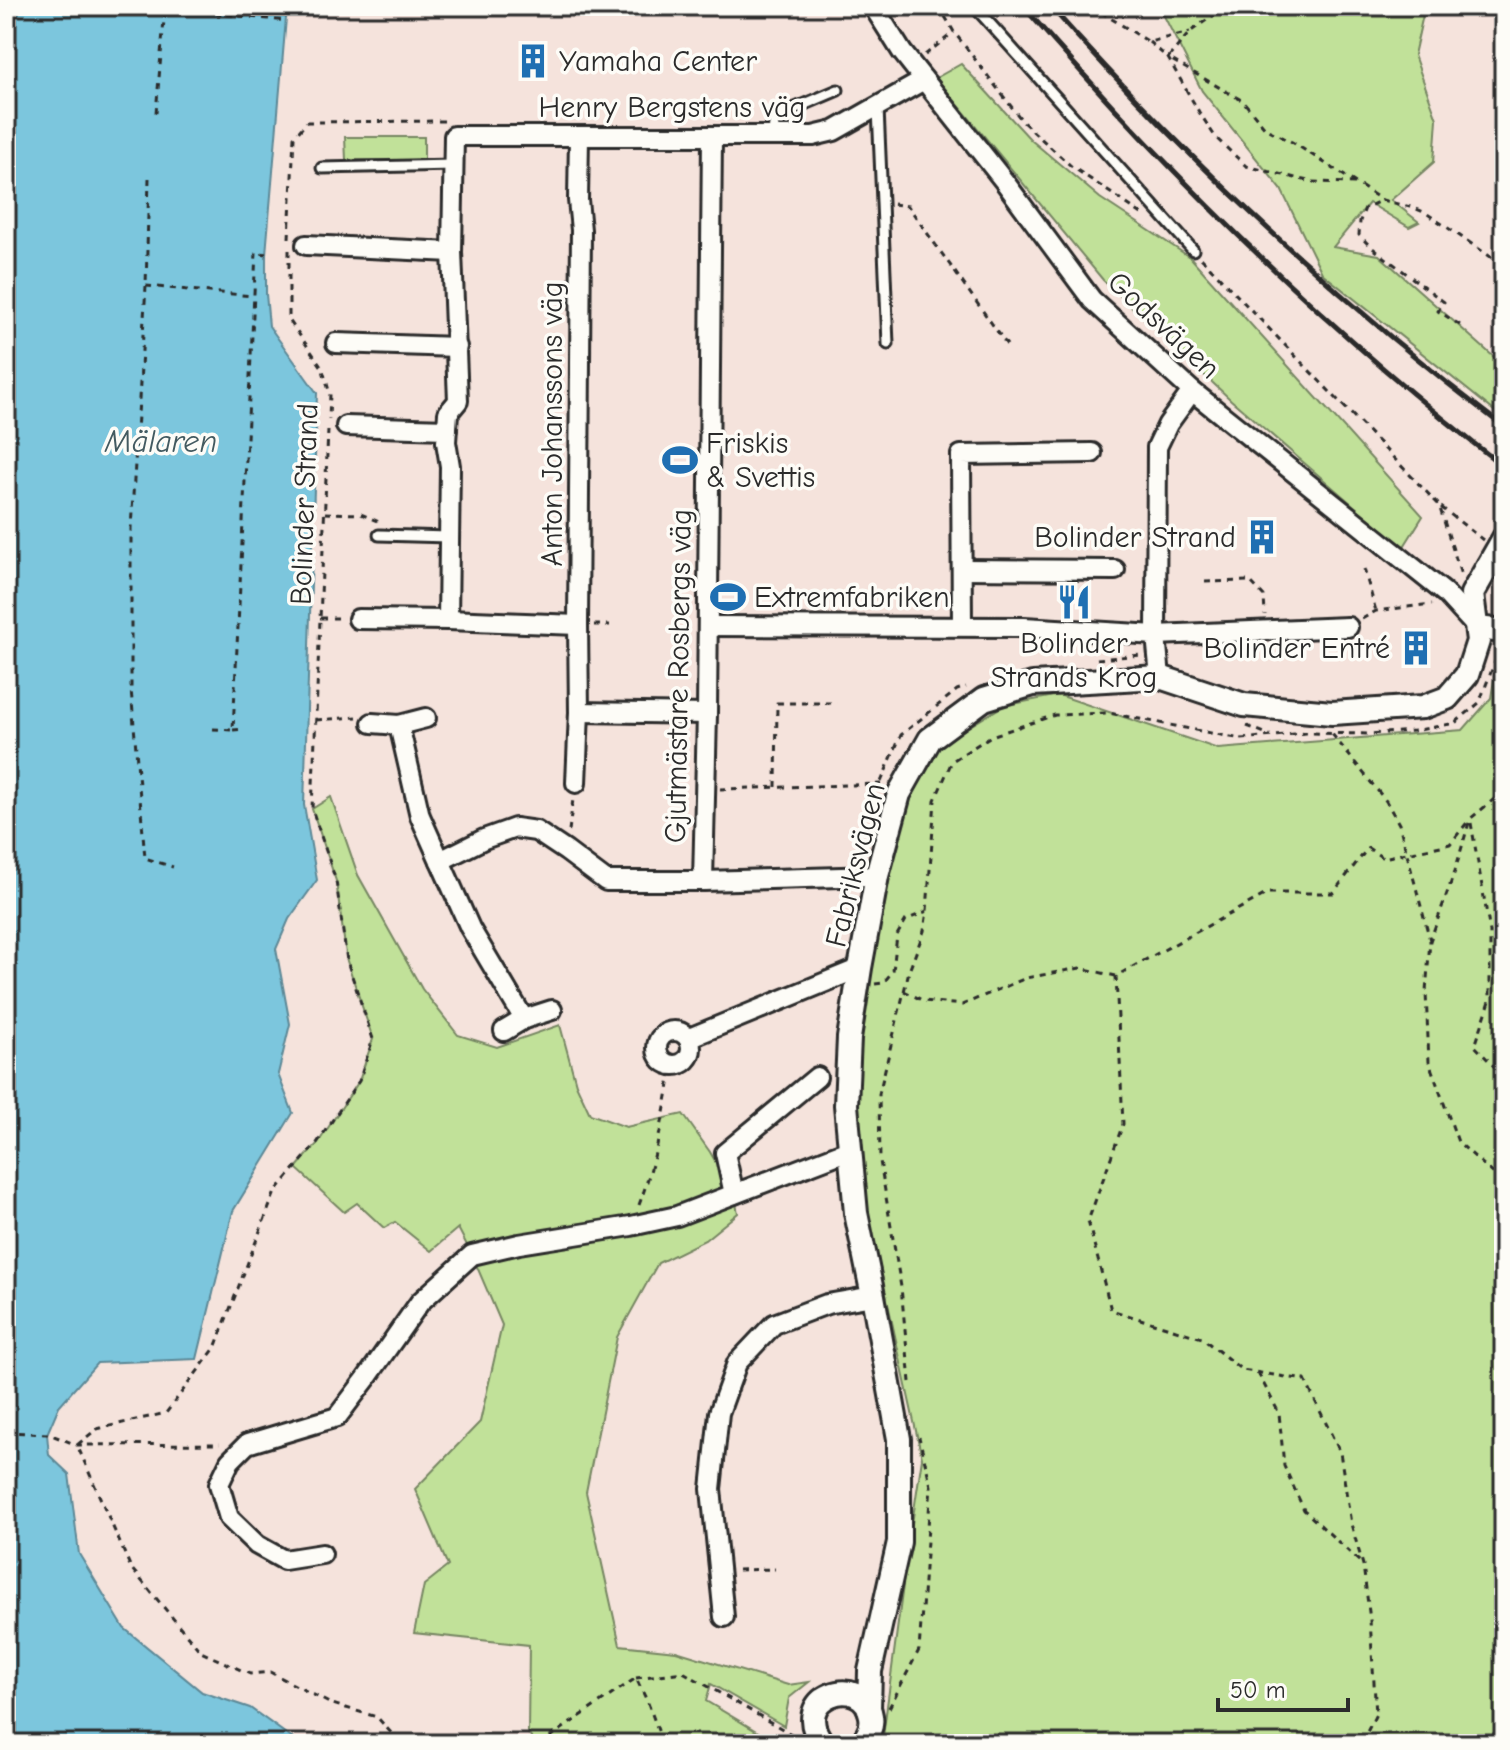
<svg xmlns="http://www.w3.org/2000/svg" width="1510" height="1750" font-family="'Comic Neue',sans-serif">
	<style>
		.green { fill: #c1e199; stroke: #768662; stroke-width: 2 }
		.water { fill: #7cc6dd; stroke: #5c8896; stroke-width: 2 }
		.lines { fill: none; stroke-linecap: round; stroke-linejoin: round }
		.service-casing { stroke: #2b2b2b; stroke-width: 15 }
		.minor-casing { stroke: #2b2b2b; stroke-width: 24 }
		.tertiary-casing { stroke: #2b2b2b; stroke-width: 28 }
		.path { stroke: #2b2b2b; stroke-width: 3; stroke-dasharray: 6 6; stroke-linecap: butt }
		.service { stroke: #fdfcf7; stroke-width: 9 }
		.minor { stroke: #fdfcf7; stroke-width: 18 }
		.tertiary { stroke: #fdfcf7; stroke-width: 22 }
		.rail { stroke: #2b2b2b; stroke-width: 5 }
		.labels { text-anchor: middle; stroke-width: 7; stroke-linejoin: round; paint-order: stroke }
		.poi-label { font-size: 30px; fill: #2b2b2b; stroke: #fdfcf7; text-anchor: start }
		.street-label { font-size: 30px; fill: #2b2b2b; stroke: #fdfcf7 }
		.water-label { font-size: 32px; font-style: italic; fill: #435a60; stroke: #fdfcf7 }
	</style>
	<rect width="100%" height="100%" fill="#f5e3dc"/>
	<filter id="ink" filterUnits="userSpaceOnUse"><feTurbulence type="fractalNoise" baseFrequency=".0125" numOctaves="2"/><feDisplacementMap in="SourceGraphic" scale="16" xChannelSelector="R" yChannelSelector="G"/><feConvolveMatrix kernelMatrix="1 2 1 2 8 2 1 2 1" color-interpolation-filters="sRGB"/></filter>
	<g filter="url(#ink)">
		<g class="green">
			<polygon points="1159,6 1425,6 1414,55 1437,119 1434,162 1391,200 1419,222 1409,227 1369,203 1333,247 1379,255 1504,366 1504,407 1498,414 1322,273 1281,189 1202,91"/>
			<polygon points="961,64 1031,140 1100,198 1191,258 1423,516 1403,548 1231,400 1103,280 936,78"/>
			<polygon points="345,137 424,137 424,160 346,160"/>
			<polygon points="1504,654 1504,1744 882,1744 905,1570 922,1458 865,1200 853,1034 904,813 937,746 1003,706 1059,695 1218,749 1463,730 1491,698 1498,656"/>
			<polygon points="331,797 358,875 422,989 458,1035 497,1047 560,1025 576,1084 590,1114 626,1127 683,1114 710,1152 734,1194 738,1213 705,1240 658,1263 617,1337 586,1492 620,1645 676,1651 788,1685 809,1682 789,1698 784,1726 711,1684 706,1701 778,1744 534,1744 528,1732 529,1645 414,1633 424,1585 448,1566 415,1489 480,1422 502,1325 472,1255 458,1228 431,1251 395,1222 384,1228 357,1203 344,1212 296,1168 318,1143 359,1081 373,1039 347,961 336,881 312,809"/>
		</g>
		<polygon class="water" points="6,6 287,6 266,254 266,294 269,326 317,393 304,805 317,880 289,919 276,949 290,1024 278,1074 293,1113 233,1211 197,1359 97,1363 59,1406 47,1434 49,1455 69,1474 79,1554 124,1628 202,1692 250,1708 300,1744 6,1744"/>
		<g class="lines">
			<g class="service-casing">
				<g id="service">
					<polyline points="974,6 1193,250"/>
					<polyline points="878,108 888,344"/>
					<polyline points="773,135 774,123 777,116 838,90"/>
					<polyline points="322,168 453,165"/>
					<polyline points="379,535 448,537"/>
				</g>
			</g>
			<g class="minor-casing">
				<g id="minor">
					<polyline points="873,6 902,52 1004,181 1092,300 1192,391 1445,593 1477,628"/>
					<polyline points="306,245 452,252"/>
					<polyline points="336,343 457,347"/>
					<polyline points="1192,391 1168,424 1157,447 1156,635 1348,627"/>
					<polyline points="346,426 447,429"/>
					<polyline points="962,569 1115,570"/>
					<polyline points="358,619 448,620 578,625"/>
					<polyline points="448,620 450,466 446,442 448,413 458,401 452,252 454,136 813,136 834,131 924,80"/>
					<polyline points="708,626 1024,627 1156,635 1160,677"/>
					<polyline points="962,626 961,455 1092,453"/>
					<polyline points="579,712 707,714"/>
					<polyline points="372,723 399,725 426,718"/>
					<polyline points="399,725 420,816 470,928 524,1019"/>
					<polyline points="576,783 579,712 578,625 581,230 578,200 579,136"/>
					<polyline points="440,861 484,839 515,828 536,831 566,851 606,881 703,881 877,876"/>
					<polyline points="703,881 707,714 712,136"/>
					<polyline points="504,1031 524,1019 552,1010"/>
					<circle cx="674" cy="1048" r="17"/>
					<polyline points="689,1038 860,968"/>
					<polyline points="734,1194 725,1153 817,1077"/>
					<polyline points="322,1554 284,1560 257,1545 229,1518 219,1484 230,1461 247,1444 337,1417 366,1379 420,1302 472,1255 519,1244 631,1226 677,1216 849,1150"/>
					<polyline points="724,1617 711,1489 719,1413 737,1363 774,1324 827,1304 873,1296"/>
				</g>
			</g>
			<g class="tertiary-casing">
				<g id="tertiary">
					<polyline points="1477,628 1504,631"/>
					<polyline points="869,1709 870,1671 899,1542 899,1439 873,1296 856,1213 846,1105 849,1038 860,968 877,876 899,794 930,739 984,699 1033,684 1160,677 1244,705 1332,713 1423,707 1447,698 1467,675 1478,641 1472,594 1504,538"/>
					<path d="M823,1744C786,1696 864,1671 871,1716C873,1727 868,1736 861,1744"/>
				</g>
			</g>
			<g class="path">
				<polyline points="939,6 954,32 1024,123 1071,166 1143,215"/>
				<polyline points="1091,6 1149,42 1190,32"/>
				<polyline points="1226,6 1190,32 1168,58 1243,101 1266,129 1292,142 1382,200"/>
				<polyline points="1149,42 1168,58 1199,112 1216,138 1246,166 1312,182 1355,183"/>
				<polyline points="925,55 954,32"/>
				<polyline points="156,113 165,8 287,21"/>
				<polyline points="149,178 146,286 131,528 131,689 145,858 173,867"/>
				<polyline points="893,204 908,206 1007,345"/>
				<polyline points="289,238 294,137 307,122 446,121"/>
				<polyline points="289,250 289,320 322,367 330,394 329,419"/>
				<polyline points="1201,258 1439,505 1461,575"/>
				<polyline points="146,286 253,296"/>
				<polyline points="1460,325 1438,311 1444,302 1370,246 1359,235 1360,221 1365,208 1382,200 1414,208 1426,213 1504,266"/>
				<polyline points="328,430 312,809 336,881 347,961 373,1039 359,1081 317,1143 275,1192 215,1348 166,1413 97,1429 77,1445 131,1568 201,1652 250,1674 270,1672 329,1703 377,1717 401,1744"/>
				<polyline points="1441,507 1483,540"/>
				<polyline points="325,513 361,514 377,521 378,524"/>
				<polyline points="1364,569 1376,611"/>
				<polyline points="1205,582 1250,581 1264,596 1265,615"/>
				<polyline points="320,618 340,618"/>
				<polyline points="1362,619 1376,611 1432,604"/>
				<polyline points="594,625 610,625"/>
				<polyline points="1498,658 1504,673"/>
				<polyline points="1097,659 1142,655"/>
				<polyline points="316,720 357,717"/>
				<polyline points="1247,726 1270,735"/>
				<polyline points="213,729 233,730 256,252 266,254"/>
				<polyline points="233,730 244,729"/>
				<polyline points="1332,734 1386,801 1399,824 1430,940"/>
				<polyline points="881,782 901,735 957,690 966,687"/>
				<polyline points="776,787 777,703 837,703"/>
				<polyline points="720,789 881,784"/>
				<polyline points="1504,791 1470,819 1455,871 1430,941 1426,992 1429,1062 1458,1142 1496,1176 1504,1191"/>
				<polyline points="1471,823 1490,932 1490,1001 1475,1046 1504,1077"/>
				<polyline points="569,831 573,799"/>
				<polyline points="1116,976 1123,1124 1088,1221 1111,1310 1202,1338 1242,1370 1305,1380 1340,1452 1351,1524 1363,1565 1370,1620 1376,1714 1361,1744"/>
				<polyline points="875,984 883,983 893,971 897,935 906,920 927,911"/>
				<polyline points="904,991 924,1001 962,1005 1026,978 1080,968 1116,976 1268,893 1333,893 1368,848 1383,858 1450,844 1470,819"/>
				<path d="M639,1205C656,1159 665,1112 672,1065"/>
				<polyline points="1258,1373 1279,1413 1284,1466 1304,1510 1360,1562"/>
				<polyline points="910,1382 901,1287 880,1161 879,1094 909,971 924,931 927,911 935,800 952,761 991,736 1055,715 1109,713 1241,739 1306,733 1369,734 1414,731 1455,723 1479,703 1500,649"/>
				<polyline points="6,1432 49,1434 77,1445 220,1444"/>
				<polyline points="738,1570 775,1569"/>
				<polyline points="636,1678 683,1672 798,1738"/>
				<polyline points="889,1708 919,1650 931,1486 919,1437"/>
				<polyline points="540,1744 636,1678 648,1703 663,1744"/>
			</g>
			<use href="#service" class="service"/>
			<use href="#minor" class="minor"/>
			<use href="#tertiary" class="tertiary"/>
			<g class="rail">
				<path d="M1023,6C1169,175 1328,331 1504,467"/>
				<path d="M1050,6C1188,161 1339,302 1504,427"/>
			</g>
		</g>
	</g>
	<defs>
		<g id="building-bare" transform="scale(2.76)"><path d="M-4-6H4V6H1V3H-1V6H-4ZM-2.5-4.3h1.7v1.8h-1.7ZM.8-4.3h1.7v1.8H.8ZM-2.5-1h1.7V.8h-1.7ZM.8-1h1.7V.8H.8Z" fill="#1f6fb2" stroke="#fdfcf7" stroke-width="2.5" paint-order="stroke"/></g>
		<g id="stadium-bare" transform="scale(2.76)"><path d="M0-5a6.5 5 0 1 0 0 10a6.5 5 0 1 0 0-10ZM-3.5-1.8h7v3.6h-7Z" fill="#1f6fb2" stroke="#fdfcf7" stroke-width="2.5" paint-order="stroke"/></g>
		<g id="restaurant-bare" transform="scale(2.76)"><path d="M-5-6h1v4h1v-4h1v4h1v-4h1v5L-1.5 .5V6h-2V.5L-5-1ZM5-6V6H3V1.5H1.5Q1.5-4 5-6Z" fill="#1f6fb2" stroke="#fdfcf7" stroke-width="2.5" paint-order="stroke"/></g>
	</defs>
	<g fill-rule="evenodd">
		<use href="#building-bare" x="533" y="61"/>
		<use href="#stadium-bare" x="680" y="460"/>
		<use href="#building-bare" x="1262" y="537"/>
		<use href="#stadium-bare" x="728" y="597"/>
		<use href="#restaurant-bare" x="1074" y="602"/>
		<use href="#building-bare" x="1416" y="648"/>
	</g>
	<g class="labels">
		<g class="poi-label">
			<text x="559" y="71">Yamaha Center</text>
			<text x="706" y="453">Friskis<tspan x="706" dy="34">&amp; Svettis</tspan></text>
			<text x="1236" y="547" text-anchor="end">Bolinder Strand</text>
			<text x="754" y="607">Extremfabriken</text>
			<text x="1074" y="653" text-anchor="middle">Bolinder<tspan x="1074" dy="34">Strands Krog</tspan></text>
			<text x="1390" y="658" text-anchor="end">Bolinder Entré</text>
		</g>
		<g class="street-label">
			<text x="672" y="117">Henry Bergstens väg</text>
			<text transform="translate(1164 325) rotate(43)" y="10">Godsvägen</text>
			<text transform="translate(552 424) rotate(-90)" y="10">Anton Johanssons väg</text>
			<text transform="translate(304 504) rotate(-88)" y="10">Bolinder Strand</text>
			<text transform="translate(678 676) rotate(-89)" y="10">Gjutmästare Rosbergs väg</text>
			<text transform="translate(855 865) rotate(-76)" y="10">Fabriksvägen</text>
		</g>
		<g class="water-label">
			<text x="161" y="452">Mälaren</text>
		</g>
	</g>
	<rect width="1510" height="1750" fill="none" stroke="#fdfcf7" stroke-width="32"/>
	<rect x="16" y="16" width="1478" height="1718" fill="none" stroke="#2b2b2b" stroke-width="3" filter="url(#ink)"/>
	<path d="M1218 1698v12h130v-12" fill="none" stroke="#2b2b2b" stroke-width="4"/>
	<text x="1230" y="1698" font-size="24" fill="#2b2b2b" stroke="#fdfcf7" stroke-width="6" paint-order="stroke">50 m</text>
</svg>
